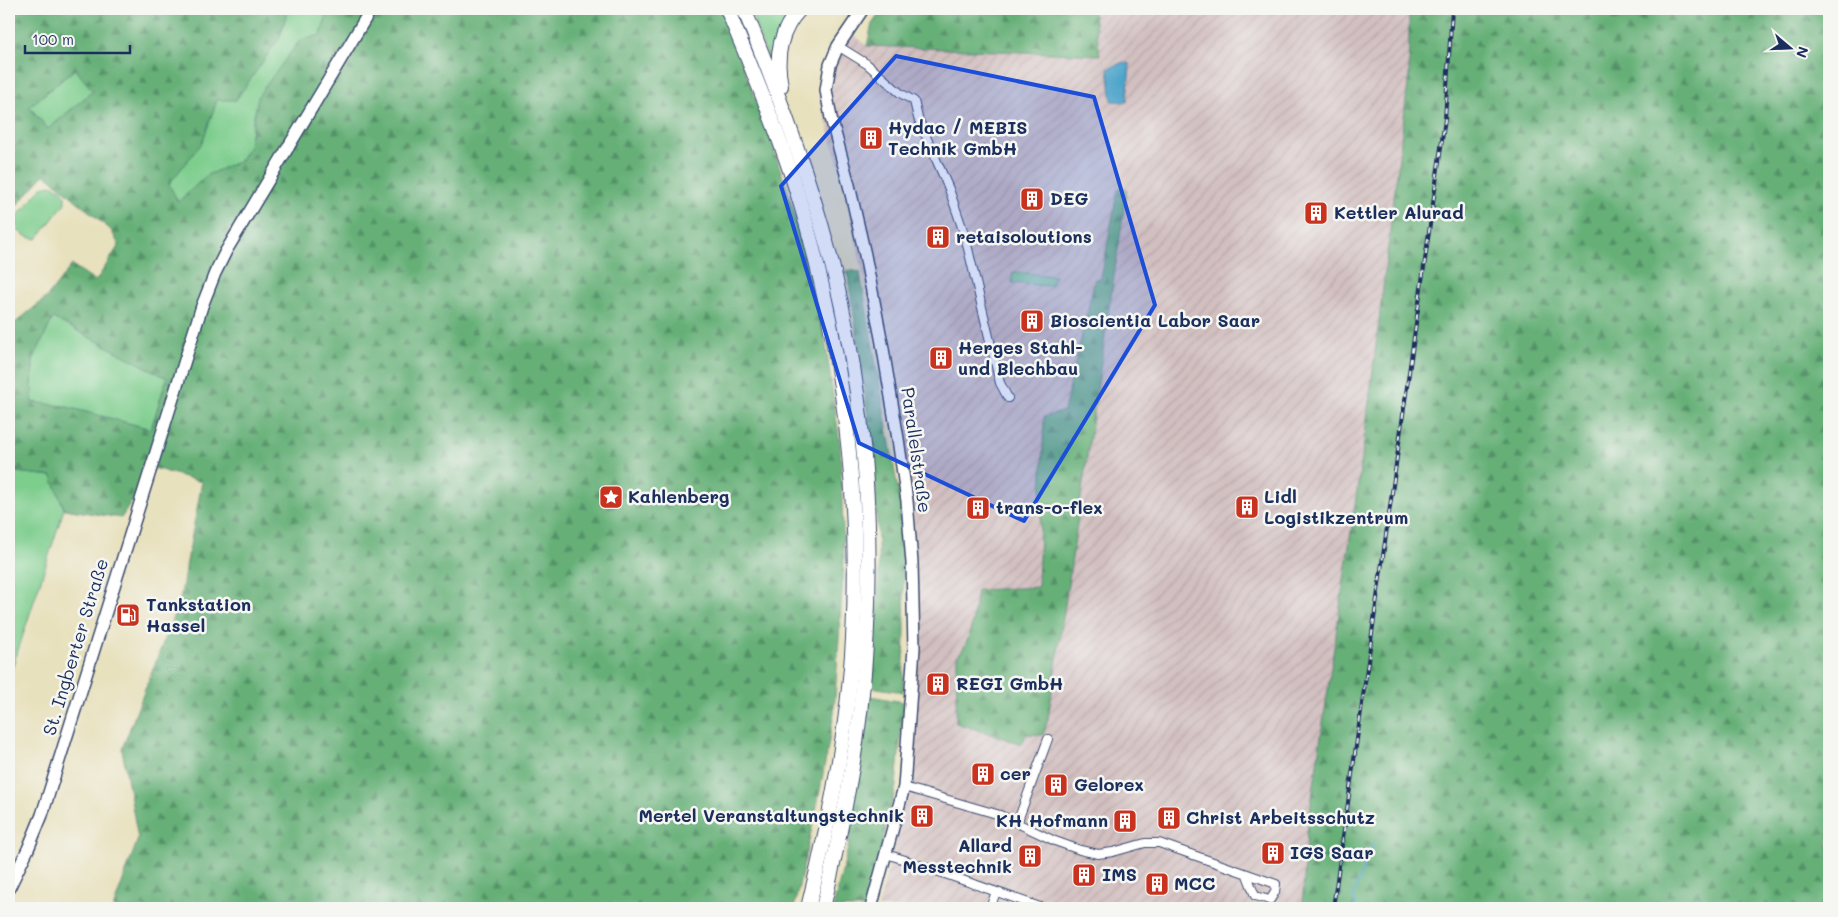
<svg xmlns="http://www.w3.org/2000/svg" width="1838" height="917" font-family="Mali,sans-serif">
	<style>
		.industrial { fill: url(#industrial-furrows) }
		.grass { fill: #7dcd8d; stroke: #4c7e76 }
		.forest { fill: url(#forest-firs); stroke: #40706b; fill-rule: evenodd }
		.water { fill: #4ea4ca; stroke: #346a94 }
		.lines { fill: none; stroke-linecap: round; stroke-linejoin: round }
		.stream { stroke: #4ea4ca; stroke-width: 2 }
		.street-casing { stroke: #3a4a6c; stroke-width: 10 }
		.secondary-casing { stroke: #3a4a6c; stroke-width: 14 }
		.highway-casing { stroke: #3a4a6c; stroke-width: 16 }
		.street { stroke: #fff; stroke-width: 8 }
		.secondary { stroke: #fff; stroke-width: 11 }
		.highway { stroke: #fff; stroke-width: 14 }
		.rail-casing { stroke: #1b2f5e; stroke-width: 4 }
		.rail { stroke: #f6f6f2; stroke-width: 2; stroke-dasharray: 5.5; stroke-linecap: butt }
		.marked { fill: #1d4ed8; fill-opacity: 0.2; stroke: #1d4ed8; stroke-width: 4; stroke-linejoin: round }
		.labels { text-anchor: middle; stroke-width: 5; stroke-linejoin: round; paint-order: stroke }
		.poi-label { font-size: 18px; font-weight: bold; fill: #1b2f5e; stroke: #f6f6f2; text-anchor: start }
		.street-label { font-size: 18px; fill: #1b2f5e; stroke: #f6f6f2 }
	</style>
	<defs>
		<pattern id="industrial-furrows" width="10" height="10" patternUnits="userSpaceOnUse" patternTransform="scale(1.25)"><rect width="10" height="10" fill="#d2bfc0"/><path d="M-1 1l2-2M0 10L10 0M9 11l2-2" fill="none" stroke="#b4a4a7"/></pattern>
		<pattern id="forest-firs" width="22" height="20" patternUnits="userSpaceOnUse" patternTransform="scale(1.25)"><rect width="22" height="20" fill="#66b078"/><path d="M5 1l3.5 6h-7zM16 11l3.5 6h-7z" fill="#539066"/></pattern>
	</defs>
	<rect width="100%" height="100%" fill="#f6f6f2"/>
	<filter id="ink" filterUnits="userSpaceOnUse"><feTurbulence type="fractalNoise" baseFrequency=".02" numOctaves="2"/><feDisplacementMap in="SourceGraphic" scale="10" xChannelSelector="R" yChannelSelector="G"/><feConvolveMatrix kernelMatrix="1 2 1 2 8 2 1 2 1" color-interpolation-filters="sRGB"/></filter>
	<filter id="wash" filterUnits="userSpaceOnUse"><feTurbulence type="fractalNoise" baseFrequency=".0096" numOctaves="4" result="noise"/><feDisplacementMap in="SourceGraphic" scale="20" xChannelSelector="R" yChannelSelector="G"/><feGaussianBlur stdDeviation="1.12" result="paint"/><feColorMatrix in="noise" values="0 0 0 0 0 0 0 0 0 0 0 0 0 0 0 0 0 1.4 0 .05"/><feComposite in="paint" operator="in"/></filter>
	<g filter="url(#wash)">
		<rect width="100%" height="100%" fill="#e8e1bd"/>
		<polygon class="industrial" points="1094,9 1409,9 1409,75 1364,443 1307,832 1302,908 878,908 894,845 903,788 915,651 913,511 844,184 820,99 822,74 826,55 843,25 867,46 1100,55"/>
		<g class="grass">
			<polygon points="314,9 322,9 326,18 321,35 254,113 249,147 240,161 208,175 178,202 168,184 202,143 217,100 280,37 287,12"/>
			<polygon points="749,9 795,9 773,59 769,60"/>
			<polygon points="75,69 94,90 48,129 29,106"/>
			<path d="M51,185L60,189L65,195V203L37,239C24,237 18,233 14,220L42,187Z"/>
			<polygon points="1013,272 1055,276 1050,286 1012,283"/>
			<polygon points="53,318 167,378 151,429 63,406 32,403 33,360"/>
			<polygon points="9,469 16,472 52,476 64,509 9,678"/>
		</g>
		<g class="forest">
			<path d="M9,9H314L287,12L280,37L236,100H217L202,143L169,184L178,202L207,175L240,161L249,147L258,96L300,40L321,35L326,18L322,9H721L769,134L799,228L821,311L840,444L844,561L834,713L819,796L794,908H113L138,839L122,749L180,599L202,482L154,468L121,518L64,509L52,476L16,472L9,469V328L47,297L72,265L96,281L119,245L111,230L45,174L9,214ZM75,69L93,91L48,129L29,107ZM53,318L167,378L151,429L63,406L32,402L33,360Z"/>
			<polygon points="883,9 1093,9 1100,55 867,46 872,24"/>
			<polygon points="1409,9 1829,9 1829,908 1302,908 1307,832 1364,443 1409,75"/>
			<path d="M1118,188L1127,189L1048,719L1043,735L1026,734L1022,744L956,723L957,656C972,644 974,609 977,590L1038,587L1044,417L1064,411L1095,279H1101Z"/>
			<path d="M847,270L860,272L901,507L905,629L903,692L871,687C875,638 880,590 878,542C875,451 861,360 847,270Z"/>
			<polygon points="870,696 904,702 896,785 867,908 833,908 849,844 852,812"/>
		</g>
		<polygon class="water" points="1123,62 1130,64 1127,102 1112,101 1108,69"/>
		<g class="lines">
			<polyline class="stream" points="1357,908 1353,896 1374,842"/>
		</g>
	</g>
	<g filter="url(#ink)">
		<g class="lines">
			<g class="street-casing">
				<g id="street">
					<polyline points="838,46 867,64 900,93 914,101 918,118 949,189 965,236 1000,383 1008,398"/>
					<polyline points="904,787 1000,815 1055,841 1080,850 1098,854 1113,852 1145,843 1159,843 1276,884 1275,892 1270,900 1255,896 1247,875"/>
					<polyline points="1017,823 1048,739"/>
					<polyline points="886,854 905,860 1043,908"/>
					<polyline points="990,908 996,892"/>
				</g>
			</g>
			<g class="secondary-casing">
				<g id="secondary">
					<polyline points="863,9 838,46 830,65 826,90 831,118 849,185 865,255 882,343 898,439 907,501 912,563 914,648 904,787 871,908"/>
					<polyline points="9,888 28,849 42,815 202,306 215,273 226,251 371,9"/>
				</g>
			</g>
			<g class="highway-casing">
				<g id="highway">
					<path d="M727,9C760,87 794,170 814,253C846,379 860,509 853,639C848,730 830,820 808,908"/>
					<path d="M744,9C776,87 806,166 828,249C868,399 878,558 860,713C852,779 838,844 823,908"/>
					<path d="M781,86C775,57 779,31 800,9"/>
				</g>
			</g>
			<use href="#street" class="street"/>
			<use href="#secondary" class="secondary"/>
			<use href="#highway" class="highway"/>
			<g class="rail-casing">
				<polyline id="rail" points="1333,908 1445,119 1452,9"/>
			</g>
			<use href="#rail" class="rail"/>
		</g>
	</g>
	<path class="marked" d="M896,56L1094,97L1155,305L1024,521L859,443L781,186Z"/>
	<defs>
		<g id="building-square" transform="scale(1.25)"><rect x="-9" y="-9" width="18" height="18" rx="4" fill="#c8321e" stroke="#f6f6f2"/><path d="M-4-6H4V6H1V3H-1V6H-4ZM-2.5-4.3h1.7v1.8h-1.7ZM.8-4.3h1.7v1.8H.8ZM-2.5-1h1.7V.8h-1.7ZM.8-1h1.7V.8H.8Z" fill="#fff"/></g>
		<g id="sight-square" transform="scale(1.25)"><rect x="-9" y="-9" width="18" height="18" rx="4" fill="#c8321e" stroke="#f6f6f2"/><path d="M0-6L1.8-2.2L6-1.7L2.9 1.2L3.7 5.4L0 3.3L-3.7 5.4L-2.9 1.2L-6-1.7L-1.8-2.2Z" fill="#fff"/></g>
		<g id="fuel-square" transform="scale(1.25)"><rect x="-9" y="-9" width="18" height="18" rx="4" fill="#c8321e" stroke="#f6f6f2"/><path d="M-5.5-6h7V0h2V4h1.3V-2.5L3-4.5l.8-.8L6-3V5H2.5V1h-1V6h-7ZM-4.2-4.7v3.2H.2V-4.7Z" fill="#fff"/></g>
	</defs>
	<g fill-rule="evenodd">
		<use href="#building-square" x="871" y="138"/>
		<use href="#building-square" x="1032" y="199"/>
		<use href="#building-square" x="1316" y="213"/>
		<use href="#building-square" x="938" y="237"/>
		<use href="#building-square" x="1032" y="321"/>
		<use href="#building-square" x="941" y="358"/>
		<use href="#sight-square" x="611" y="497"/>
		<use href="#building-square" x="1247" y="507"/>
		<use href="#building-square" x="978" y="508"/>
		<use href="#fuel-square" x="128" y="615"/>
		<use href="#building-square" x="938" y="684"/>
		<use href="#building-square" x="983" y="774"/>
		<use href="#building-square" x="1056" y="785"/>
		<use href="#building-square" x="922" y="816"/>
		<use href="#building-square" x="1169" y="818"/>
		<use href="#building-square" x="1125" y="821"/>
		<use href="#building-square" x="1273" y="853"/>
		<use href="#building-square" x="1030" y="856"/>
		<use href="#building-square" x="1084" y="875"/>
		<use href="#building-square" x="1157" y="884"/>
	</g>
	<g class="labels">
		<g class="poi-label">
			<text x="888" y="134">Hydac / MEBIS<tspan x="888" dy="21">Technik GmbH</tspan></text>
			<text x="1050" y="205">DEG</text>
			<text x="1334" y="219">Kettler Alurad</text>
			<text x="956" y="243">retaisoloutions</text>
			<text x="1050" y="327">Bioscientia Labor Saar</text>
			<text x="958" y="354">Herges Stahl-<tspan x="958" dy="21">und Blechbau</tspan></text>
			<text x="628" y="503">Kahlenberg</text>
			<text x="1264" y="503">Lidl<tspan x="1264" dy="21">Logistikzentrum</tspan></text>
			<text x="996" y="514">trans-o-flex</text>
			<text x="146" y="611">Tankstation<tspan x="146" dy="21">Hassel</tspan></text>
			<text x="956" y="690">REGI GmbH</text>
			<text x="1000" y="780">cer</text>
			<text x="1074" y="791">Gelorex</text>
			<text x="904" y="822" text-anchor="end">Mertel Veranstaltungstechnik</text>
			<text x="1186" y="824">Christ Arbeitsschutz</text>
			<text x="1108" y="827" text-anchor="end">KH Hofmann</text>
			<text x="1012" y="852" text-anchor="end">Allard<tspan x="1012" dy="21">Messtechnik</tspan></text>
			<text x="1290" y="859">IGS Saar</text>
			<text x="1102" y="881">IMS</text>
			<text x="1174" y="890">MCC</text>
		</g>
		<g class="street-label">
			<text transform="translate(916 450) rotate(82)" y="6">Parallelstraße</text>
			<text transform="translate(76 647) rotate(-73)" y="6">St. Ingberter Straße</text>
		</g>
	</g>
	<rect width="1838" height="917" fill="none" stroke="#f6f6f2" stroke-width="30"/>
	<g transform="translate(1790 48) rotate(109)" stroke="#f6f6f2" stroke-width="4" paint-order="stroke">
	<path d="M0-4L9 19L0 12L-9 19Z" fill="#1b2f5e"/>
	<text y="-8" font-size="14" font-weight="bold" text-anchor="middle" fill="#1b2f5e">N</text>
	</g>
	<path d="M25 45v8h105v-8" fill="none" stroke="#1b2f5e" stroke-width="2.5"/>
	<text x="32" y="45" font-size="15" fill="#1b2f5e" stroke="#f6f6f2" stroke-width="4" paint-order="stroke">100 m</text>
</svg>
